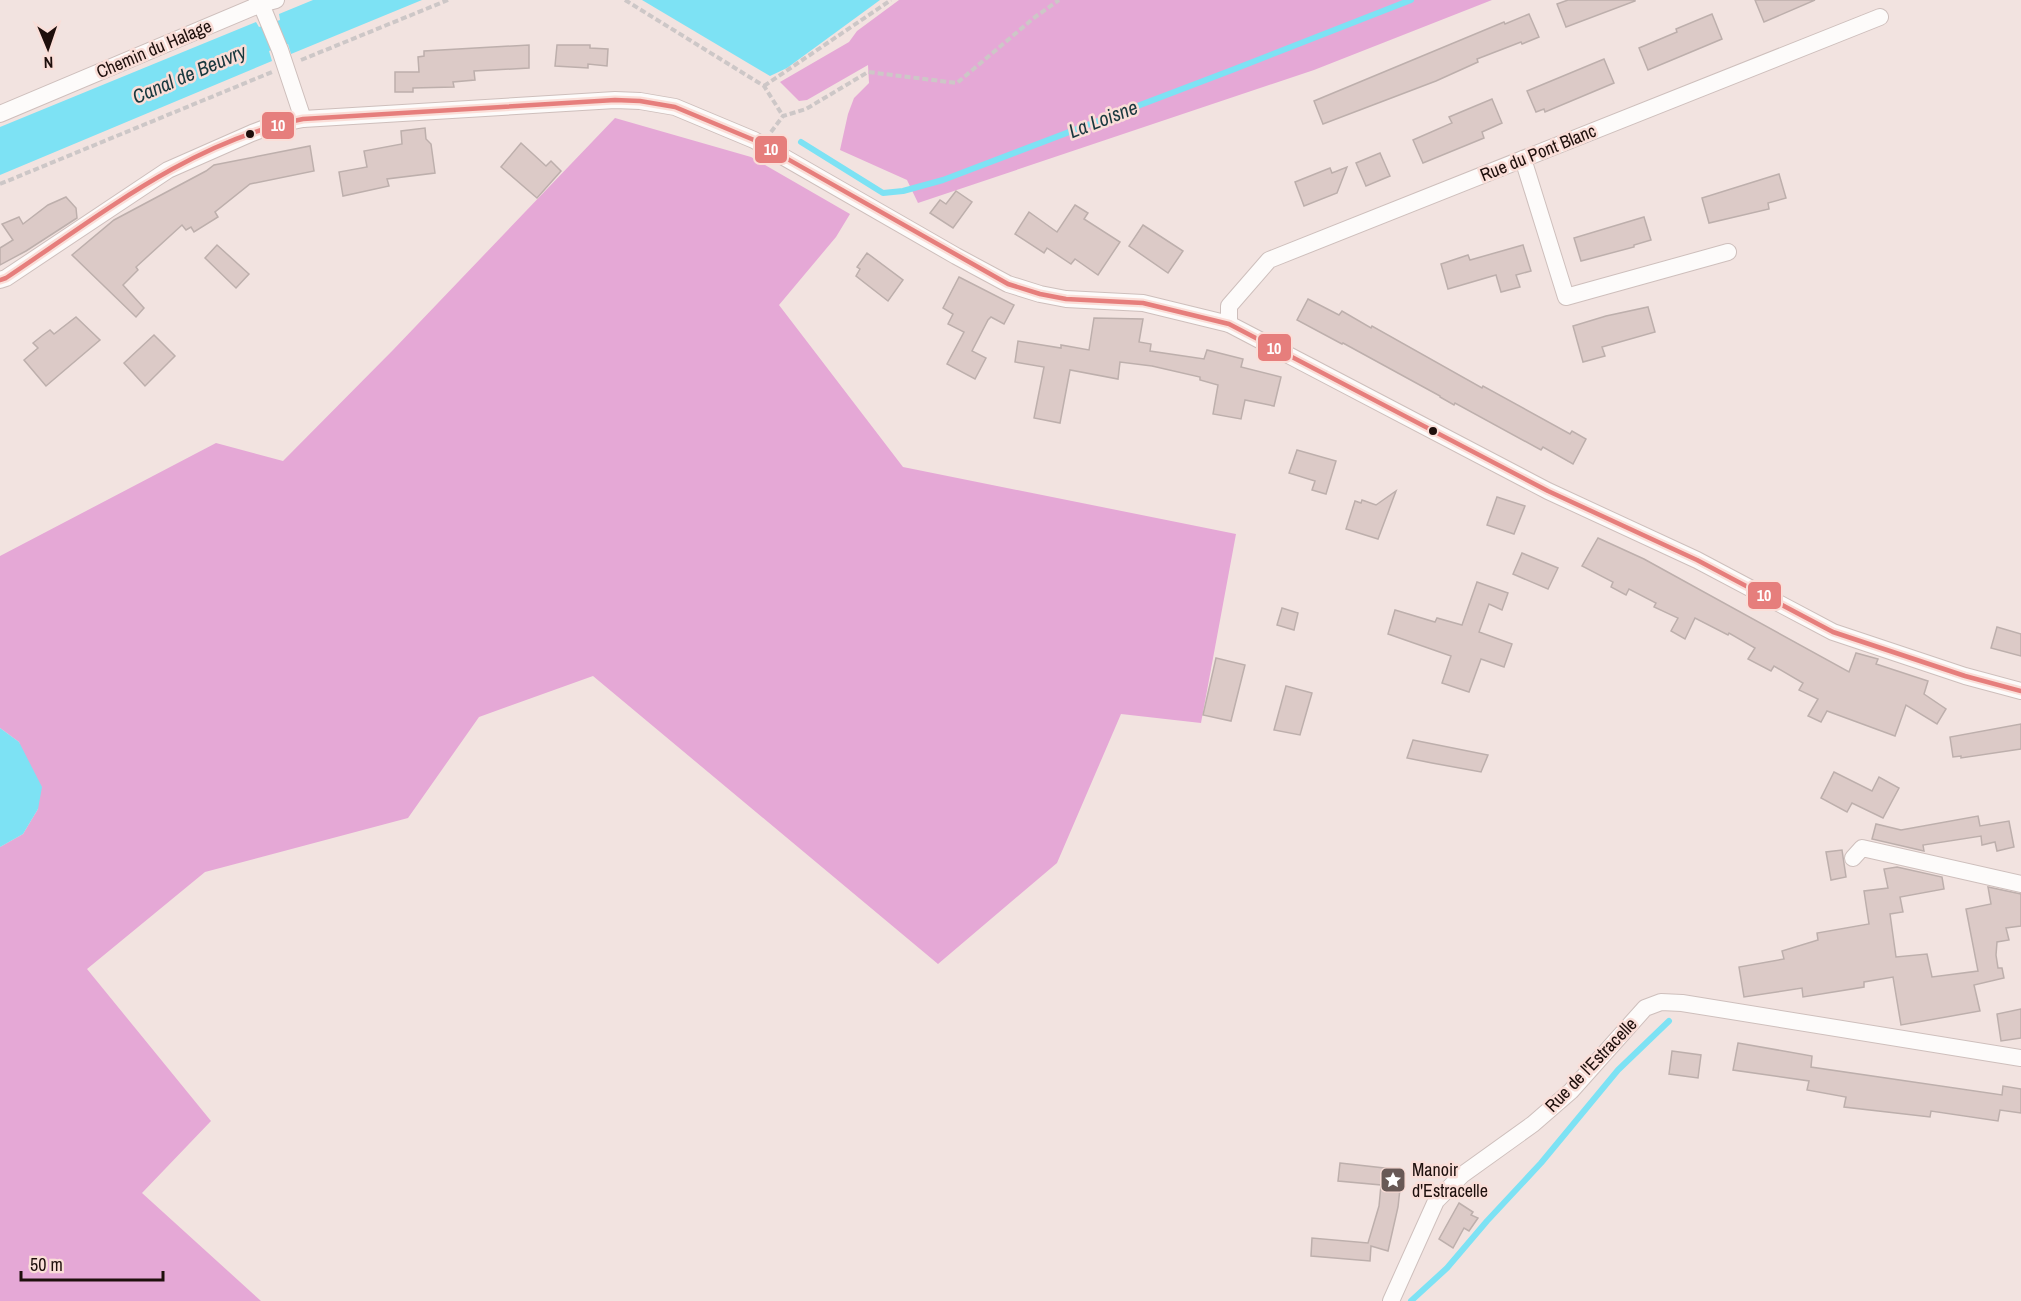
<svg xmlns="http://www.w3.org/2000/svg" width="2021" height="1301" font-family="'Archivo Narrow',sans-serif">
	<style>
		.forest { fill: #e5a8d6 }
		.water { fill: #7de2f4 }
		.lines { fill: none; stroke-linecap: round; stroke-linejoin: round }
		.stream { stroke: #7de2f4; stroke-width: 6 }
		.building { fill: #dccac7; stroke: #bdafac; stroke-width: 1.5 }
		.minor-casing { stroke: #cebfbc; stroke-width: 18 }
		.path { stroke: #cdc7c7; stroke-width: 4; stroke-dasharray: 6 3; stroke-linecap: butt }
		.minor { stroke: #fdfbfa; stroke-width: 16 }
		.bus-1-casing { stroke: #faded8; stroke-width: 9 }
		.bus-1 { stroke: #e67e7c; stroke-width: 4.5 }
		.bus-dot { fill: #1e0f0c; stroke: #faded8; stroke-width: 2 }
		.labels { text-anchor: middle; stroke-width: 5; stroke-linejoin: round; paint-order: stroke }
		.street-label { font-size: 18px; fill: #1e0f0c; stroke: #faded8 }
		.poi-label { font-size: 18px; fill: #1e0f0c; stroke: #faded8; text-anchor: start }
		.water-label { font-size: 20px; font-style: italic; fill: #19383e; stroke: #faded8 }
		.line-badge { stroke: #faded8; stroke-width: 2 }
		.badge-label { font-size: 16px; text-anchor: middle; font-weight: bold; fill: #fff }
	</style>
	<rect width="100%" height="100%" fill="#f2e3e0"/>
	<g class="forest">
		<polygon points="899,0 1492,0 1314,70 918,203 907,180 840,150 848,114 854,98 869,83 868,65 807,100 799,101 780,82 849,42 857,31"/>
		<polygon points="615,118 751,157 850,214 836,237 779,305 903,467 1236,534 1201,723 1121,714 1057,863 938,964 593,676 479,717 408,818 205,872 87,969 211,1121 142,1193 261,1301 0,1301 0,847 23,834 38,809 19,742 0,728 0,556 216,443 283,461 393,350"/>
	</g>
	<g class="water">
		<polygon points="313,0 422,0 291,54 288,44 269,51 272,61 0,175 0,127 256,22 259,27 280,20 279,14"/>
		<polygon points="642,0 880,0 787,68 770,76"/>
		<polygon points="0,728 19,742 42,787 38,809 23,834 0,847"/>
	</g>
	<g class="lines">
		<g class="stream">
			<polyline points="801,142 883,193 903,191 943,180 1232,70 1411,0"/>
			<polyline points="1411,1301 1447,1268 1487,1221 1541,1163 1618,1070 1669,1021"/>
		</g>
	</g>
	<g class="building">
		<polygon points="1568,0 1635,0 1635,1 1566,27 1557,4"/>
		<polygon points="1755,0 1815,0 1764,22"/>
		<polygon points="1529,14 1539,37 1522,44 1521,42 1477,59 1478,62 1436,81 1323,124 1314,101 1504,22 1505,24"/>
		<polygon points="1712,14 1722,39 1648,70 1639,48 1677,32 1676,29"/>
		<polygon points="529,45 529,68 474,71 475,80 453,82 454,87 413,88 413,92 395,92 395,72 419,72 418,57 424,56 424,51"/>
		<polygon points="557,45 590,45 590,48 608,49 607,66 588,64 588,68 555,66"/>
		<polygon points="1604,59 1614,83 1545,112 1544,109 1536,112 1527,91"/>
		<polygon points="1492,99 1502,123 1482,132 1484,138 1423,163 1413,140 1452,123 1449,117"/>
		<polygon points="425,128 426,139 431,144 435,173 387,179 389,186 343,196 339,172 367,167 364,151 402,144 401,131"/>
		<polygon points="521,143 546,166 551,161 561,171 537,198 501,167"/>
		<polygon points="310,146 314,171 250,184 215,212 218,217 194,232 191,227 186,230 182,225 136,267 138,270 123,285 144,308 136,317 72,255 114,220 206,171 214,165"/>
		<polygon points="1380,153 1390,176 1366,186 1356,163"/>
		<polygon points="1347,167 1337,193 1304,206 1295,182 1330,168 1332,173"/>
		<polygon points="1779,174 1786,198 1768,203 1769,209 1709,223 1702,198"/>
		<polygon points="956,191 972,202 953,228 930,213 940,200 946,204"/>
		<polygon points="66,197 76,208 77,218 26,251 0,265 0,248 13,240 2,224 19,217 23,224 48,205"/>
		<polygon points="1075,205 1088,213 1084,219 1120,242 1098,275 1075,259 1071,264 1047,248 1044,253 1015,234 1029,212 1057,232"/>
		<polygon points="1644,217 1651,240 1634,245 1634,247 1581,261 1574,238"/>
		<polygon points="1143,225 1183,251 1168,273 1129,246"/>
		<polygon points="217,245 249,274 236,288 205,258"/>
		<polygon points="1523,245 1531,271 1516,275 1520,287 1501,292 1496,275 1448,289 1441,264 1468,255 1470,260"/>
		<polygon points="867,253 903,280 888,301 856,276 860,269 857,267"/>
		<polygon points="959,277 1014,305 1004,324 991,317 988,320 972,351 986,358 975,379 947,364 964,332 948,324 953,314 943,308"/>
		<polygon points="1308,299 1339,315 1342,311 1371,328 1372,326 1482,388 1483,386 1570,434 1572,431 1586,439 1573,464 1543,447 1541,450 1455,403 1454,405 1440,397 1440,396 1343,343 1342,344 1297,320"/>
		<polygon points="1648,307 1655,332 1602,347 1605,356 1583,362 1573,326 1606,316"/>
		<polygon points="76,317 100,340 46,386 24,360 38,348 33,343 43,335 50,330 54,334"/>
		<polygon points="1094,318 1143,319 1139,342 1151,344 1150,351 1204,359 1207,350 1243,359 1241,367 1281,377 1274,406 1245,400 1241,419 1213,414 1218,385 1200,380 1200,377 1152,366 1120,362 1118,379 1070,370 1060,423 1034,418 1044,367 1015,362 1018,341 1061,348 1061,345 1089,350"/>
		<polygon points="154,335 175,356 145,386 124,363"/>
		<polygon points="1297,450 1336,461 1326,494 1312,490 1315,481 1289,473"/>
		<polygon points="1396,491 1378,539 1346,529 1355,501 1361,503 1362,500 1376,505"/>
		<polygon points="1497,497 1525,506 1514,534 1487,525"/>
		<polygon points="1598,538 1644,559 1849,672 1856,653 1878,659 1876,664 1928,681 1924,694 1946,709 1937,724 1906,705 1895,736 1827,711 1821,722 1808,716 1818,699 1799,690 1803,683 1774,666 1771,671 1748,659 1755,648 1729,633 1728,635 1695,618 1685,639 1671,631 1678,618 1654,607 1656,603 1629,589 1626,595 1611,587 1613,582 1582,566"/>
		<polygon points="1522,553 1558,568 1548,589 1513,574"/>
		<polygon points="1477,582 1508,593 1502,610 1489,604 1479,632 1512,644 1504,667 1481,659 1469,692 1442,683 1451,656 1388,634 1395,610 1435,622 1437,618 1462,625"/>
		<polygon points="1282,608 1298,613 1294,630 1277,625"/>
		<polygon points="1997,627 2021,634 2021,656 1991,648"/>
		<polygon points="1216,658 1245,665 1231,721 1203,715"/>
		<polygon points="1286,686 1312,693 1300,735 1274,730"/>
		<polygon points="2021,724 2021,749 1961,758 1961,756 1953,757 1950,737"/>
		<polygon points="1413,740 1488,755 1481,772 1432,763 1407,758"/>
		<polygon points="1834,772 1872,791 1879,777 1899,788 1883,818 1852,803 1847,812 1821,798"/>
		<polygon points="1978,816 1980,826 2009,821 2014,847 1997,851 1995,842 1982,845 1981,836 1923,845 1924,851 1872,839 1876,824 1901,830"/>
		<polygon points="1842,850 1846,877 1831,880 1826,852"/>
		<polygon points="1897,867 1942,877 1944,889 1900,897 1903,912 1890,914 1896,957 1927,954 1932,977 1978,971 1966,909 1991,904 1988,887 2021,894 2021,926 2006,928 2009,940 1997,942 1996,955 1998,968 2002,968 2004,978 1974,985 1980,1011 1901,1025 1893,977 1864,982 1864,987 1803,997 1802,988 1744,997 1739,967 1784,959 1782,951 1818,940 1817,933 1869,924 1864,891 1888,888 1884,869"/>
		<polygon points="2021,1009 2021,1038 2001,1041 1997,1014"/>
		<polygon points="1738,1043 1812,1056 1811,1067 2002,1095 2003,1086 2021,1089 2021,1113 2000,1110 1998,1121 1931,1111 1930,1117 1844,1107 1846,1097 1807,1090 1809,1081 1733,1070"/>
		<polygon points="1672,1051 1701,1055 1698,1078 1669,1074"/>
		<polygon points="1340,1163 1402,1170 1398,1207 1388,1251 1371,1246 1370,1261 1311,1256 1312,1238 1368,1243 1379,1206 1381,1185 1338,1181"/>
		<polygon points="1459,1203 1473,1212 1471,1215 1478,1218 1469,1231 1464,1228 1453,1248 1439,1239"/>
	</g>
	<g class="lines">
		<g class="minor-casing">
			<g id="minor">
				<polyline points="257,0 261,4 280,50 303,119"/>
				<polyline points="0,114 261,4 276,0"/>
				<polyline points="1523,159 1566,297 1728,252"/>
				<polyline points="0,280 6,278 168,170 252,133 273,125 303,119 615,100 640,101 675,107 754,140 956,256 1008,284 1040,294 1066,299 1143,303 1229,324 1548,491 1697,560 1833,632 1965,676 2021,691"/>
				<polyline points="1229,324 1229,306 1269,260 1880,17"/>
				<polyline points="1853,858 1862,848 2021,884"/>
				<polyline points="1391,1301 1436,1201 1462,1175 1533,1124 1571,1091 1645,1008 1661,1002 1682,1003 2021,1058"/>
			</g>
		</g>
		<g class="path">
			<polyline points="625,0 764,86 783,116"/>
			<polyline points="301,60 448,0"/>
			<polyline points="764,86 891,0"/>
			<polyline points="771,132 783,116 806,109 868,72 957,83 1035,17 1059,0"/>
			<polyline points="0,184 272,72"/>
		</g>
		<use href="#minor" class="minor"/>
		<g class="bus-1-casing">
			<path id="bus-1" d="M0,280L6,278C99,216 191,141 303,119L615,100L640,101L675,107L754,140L1008,284L1040,294L1066,299L1143,303L1229,324L1548,491L1697,560L1833,632L1965,676L2021,691"/>
		</g>
		<use href="#bus-1" class="bus-1"/>
	</g>
	<defs>
		<g id="sight-square" transform="scale(1.35)"><rect x="-9" y="-9" width="18" height="18" rx="4" fill="#685956" stroke="#faded8"/><path d="M0-6L1.8-2.2L6-1.7L2.9 1.2L3.7 5.4L0 3.3L-3.7 5.4L-2.9 1.2L-6-1.7L-1.8-2.2Z" fill="#fff"/></g>
	</defs>
	<g fill-rule="evenodd">
		<use href="#sight-square" x="1393" y="1180"/>
	</g>
	<g class="bus-dot">
		<circle cx="250" cy="134" r="5"/>
		<circle cx="1433" cy="431" r="5"/>
	</g>
	<g class="labels">
		<g class="street-label">
			<text transform="translate(154 49) rotate(-23)" y="6">Chemin du Halage</text>
			<text transform="translate(1538 153) rotate(-22)" y="6">Rue du Pont Blanc</text>
			<text transform="translate(1591 1065) rotate(-46)" y="6">Rue de l'Estracelle</text>
		</g>
		<g class="poi-label">
			<text x="1412" y="1176">Manoir<tspan x="1412" dy="21">d'Estracelle</tspan></text>
		</g>
		<g class="water-label">
			<text transform="translate(189 74) rotate(-23)" y="7">Canal de Beuvry</text>
			<text transform="translate(1103 119) rotate(-21)" y="7">La Loisne</text>
		</g>
	</g>
	<g class="line-badge">
		<rect x="261" y="111" width="34" height="29" rx="6" fill="#e67e7c"/>
		<rect x="754" y="135" width="34" height="29" rx="6" fill="#e67e7c"/>
		<rect x="1257" y="333" width="35" height="29" rx="6" fill="#e67e7c"/>
		<rect x="1747" y="581" width="35" height="29" rx="6" fill="#e67e7c"/>
	</g>
	<g class="badge-label">
		<text x="278" y="131">10</text>
		<text x="771" y="155">10</text>
		<text x="1274" y="354">10</text>
		<text x="1764" y="601">10</text>
	</g>
	<g transform="translate(48 48) rotate(178)" stroke="#faded8" stroke-width="4.5" paint-order="stroke">
	<path d="M0-4.5L10 22L0 15L-10 22Z" fill="#1e0f0c"/>
	<text y="-9" font-size="16" font-weight="bold" text-anchor="middle" fill="#1e0f0c">N</text>
	</g>
	<path d="M21 1271v9h142v-9" fill="none" stroke="#1e0f0c" stroke-width="3"/>
	<text x="30" y="1271" font-size="18" fill="#1e0f0c" stroke="#faded8" stroke-width="4.5" paint-order="stroke">50 m</text>
</svg>
